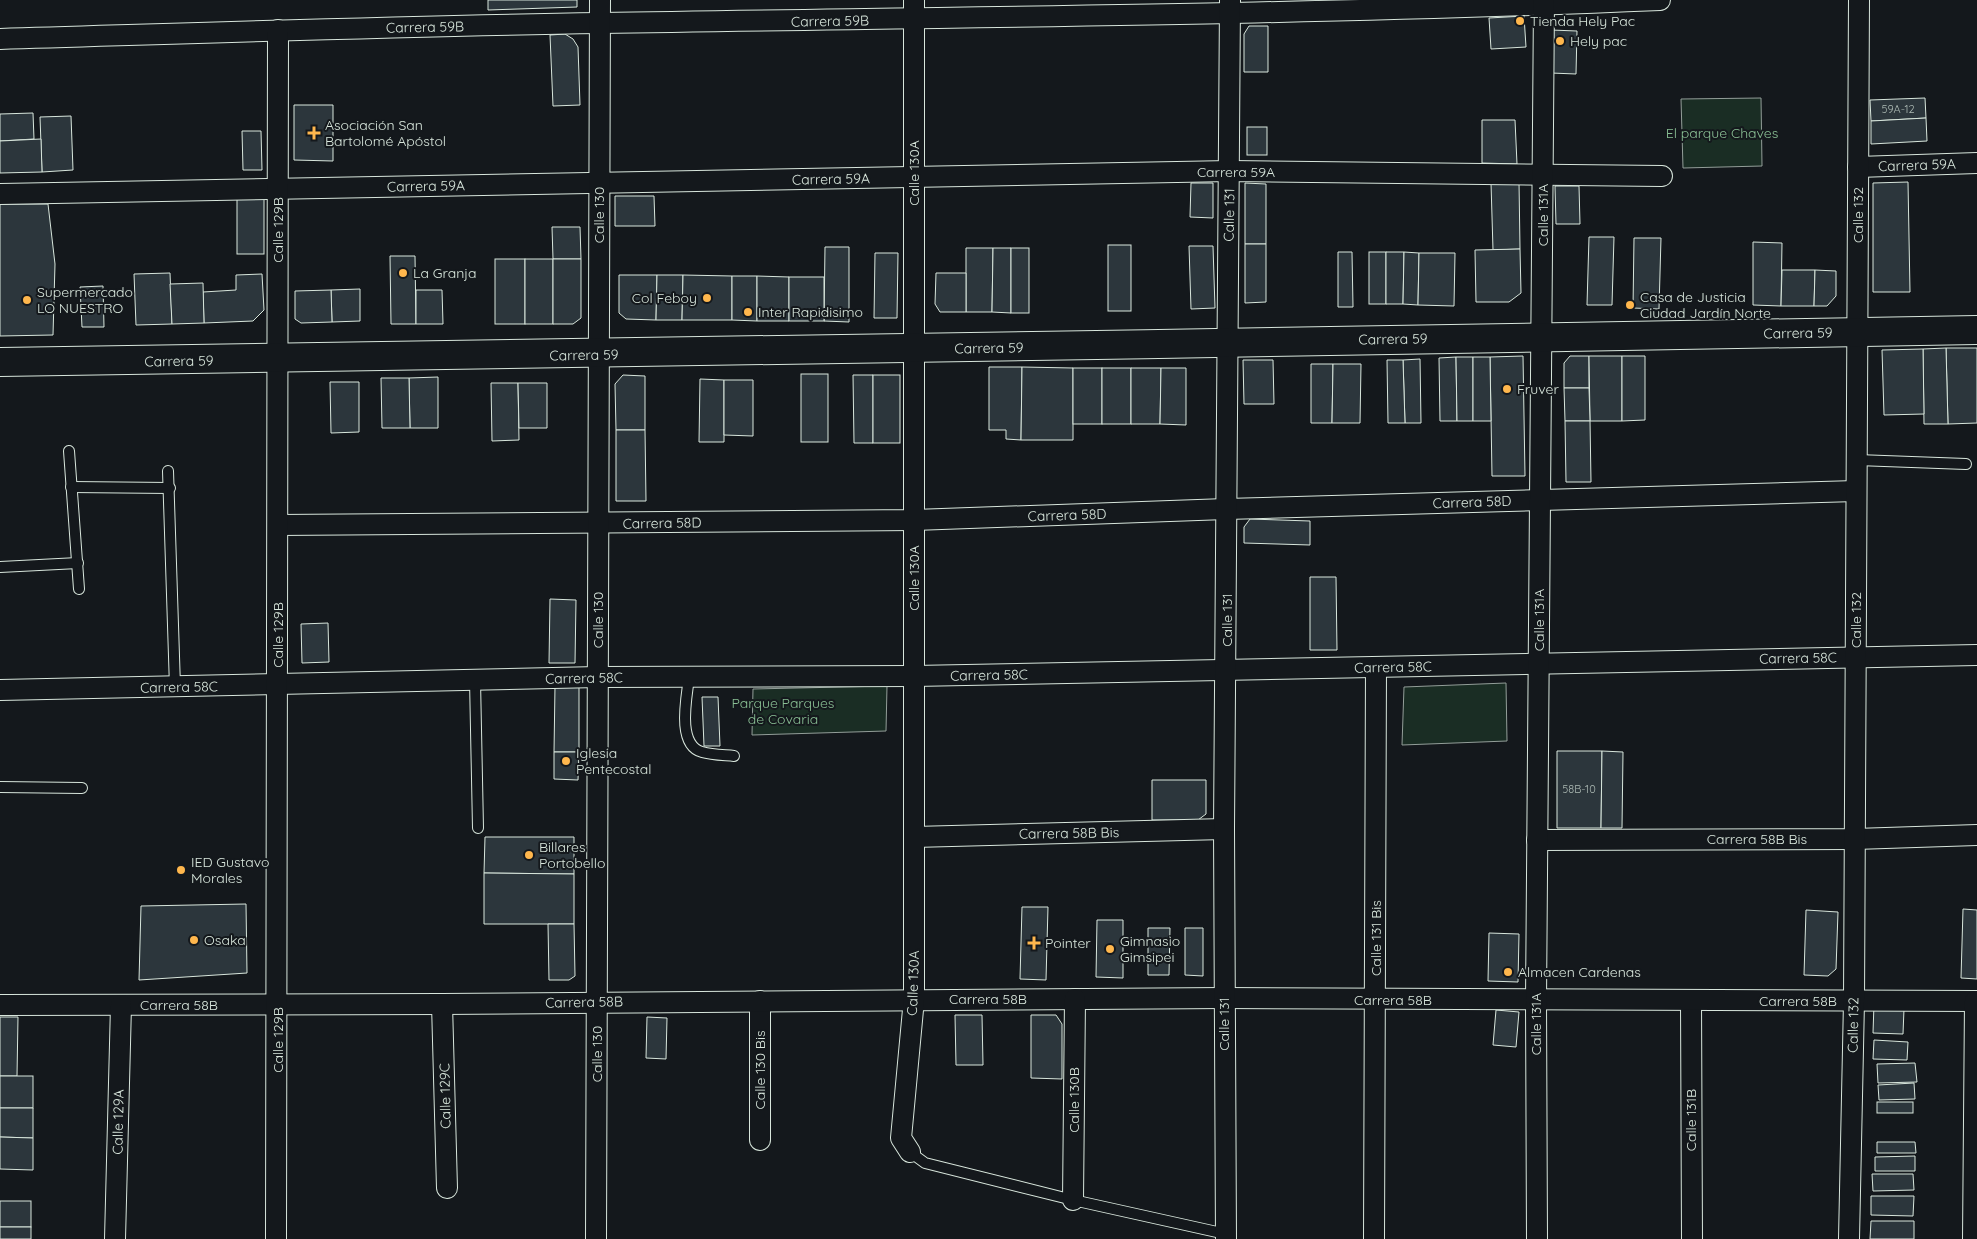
<svg xmlns="http://www.w3.org/2000/svg" width="1977" height="1239" font-family="Quicksand,sans-serif">
	<style>
		.green { fill: #1a2d24; stroke: #939e99 }
		.building { fill: #2c363c; stroke: #d8e6dc }
		.lines { fill: none; stroke-linecap: round; stroke-linejoin: round }
		.lane-casing { stroke: #d8e6dc; stroke-width: 12 }
		.street-casing { stroke: #d8e6dc; stroke-width: 22 }
		.secondary-casing { stroke: #d8e6dc; stroke-width: 30 }
		.lane { stroke: #14181c; stroke-width: 10 }
		.street { stroke: #14181c; stroke-width: 20 }
		.secondary { stroke: #14181c; stroke-width: 28 }
		.poi-dot { fill: #ffb74d; stroke: #14181c; stroke-width: 2 }
		.labels { text-anchor: middle; stroke-width: 4; stroke-linejoin: round; paint-order: stroke }
		.number-label { font-size: 11px; fill: #adbab4 }
		.street-label { font-size: 14px; fill: #d8e6dc; stroke: #14181c }
		.poi-label { font-size: 14px; fill: #d8e6dc; stroke: #14181c; text-anchor: start }
		.park-label { font-size: 14px; fill: #8ac095; stroke: #14181c }
	</style>
	<rect width="100%" height="100%" fill="#14181c"/>
	<g class="green">
		<polygon points="1761,98 1762,166 1683,168 1681,99"/>
		<polygon points="1506,683 1507,741 1402,745 1404,687"/>
		<polygon points="887,686 886,731 752,735 753,689"/>
	</g>
	<g class="building">
		<polygon points="488,0 577,0 577,7 488,10"/>
		<polygon points="1524,16 1526,47 1491,49 1489,18"/>
		<polygon points="1249,26 1268,26 1268,72 1244,72 1244,34"/>
		<polygon points="1551,30 1577,31 1576,74 1551,73"/>
		<polygon points="565,34 573,39 578,47 580,105 553,106 550,35"/>
		<polygon points="1925,98 1926,118 1871,121 1870,100"/>
		<polygon points="294,105 333,105 333,161 294,160"/>
		<polygon points="33,113 34,139 0,141 0,114"/>
		<polygon points="71,116 73,170 42,172 40,117"/>
		<polygon points="1926,118 1927,141 1871,144 1871,121"/>
		<polygon points="1482,120 1515,120 1517,164 1482,163"/>
		<rect x="1247" y="127" width="20" height="28"/>
		<polygon points="242,131 261,131 262,170 243,170"/>
		<polygon points="41,139 42,172 0,173 0,141"/>
		<polygon points="1519,182 1520,249 1493,250 1491,183"/>
		<polygon points="1908,182 1910,292 1873,292 1873,183"/>
		<polygon points="1191,183 1213,183 1213,218 1190,217"/>
		<polygon points="1245,183 1266,184 1266,244 1245,244"/>
		<polygon points="1555,186 1579,186 1580,224 1556,224"/>
		<polygon points="615,196 654,196 655,226 615,226"/>
		<rect x="237" y="197" width="27" height="57"/>
		<polygon points="0,204 48,204 55,264 53,335 0,336"/>
		<polygon points="552,227 580,227 581,259 553,259"/>
		<polygon points="1589,237 1614,237 1612,305 1587,305"/>
		<polygon points="1634,238 1661,238 1659,309 1633,308"/>
		<polygon points="1753,242 1782,243 1781,306 1753,305"/>
		<polygon points="1245,244 1266,244 1266,302 1245,303"/>
		<rect x="1108" y="245" width="23" height="66"/>
		<polygon points="1189,246 1213,246 1215,308 1191,309"/>
		<polygon points="825,247 849,247 849,322 824,321"/>
		<polygon points="966,248 993,248 992,312 966,312"/>
		<polygon points="993,248 1011,248 1011,313 992,312"/>
		<rect x="1011" y="248" width="18" height="65"/>
		<polygon points="1520,249 1521,293 1509,302 1476,302 1475,250"/>
		<polygon points="1338,252 1352,252 1353,307 1338,307"/>
		<rect x="1369" y="252" width="17" height="52"/>
		<polygon points="1386,252 1404,252 1403,304 1386,304"/>
		<polygon points="1404,252 1419,253 1418,305 1403,304"/>
		<polygon points="875,253 898,253 897,318 874,318"/>
		<polygon points="1419,253 1455,253 1454,306 1418,305"/>
		<polygon points="390,256 415,256 416,324 391,324"/>
		<rect x="495" y="259" width="30" height="65"/>
		<rect x="525" y="259" width="28" height="65"/>
		<polygon points="553,259 581,259 581,318 573,324 553,324"/>
		<polygon points="1782,270 1815,270 1814,306 1781,306"/>
		<polygon points="1815,270 1836,271 1836,296 1827,306 1814,306"/>
		<polygon points="170,273 172,324 136,325 134,274"/>
		<polygon points="936,273 966,273 966,312 940,312 935,304"/>
		<polygon points="262,274 264,310 253,321 204,323 203,292 236,290 236,275"/>
		<polygon points="619,275 657,275 656,320 626,319 619,313"/>
		<polygon points="657,275 683,275 682,320 656,320"/>
		<polygon points="683,275 732,276 732,320 682,320"/>
		<polygon points="732,276 757,276 757,321 732,320"/>
		<polygon points="757,276 789,277 789,321 757,321"/>
		<rect x="789" y="277" width="35" height="44"/>
		<polygon points="203,283 204,323 172,324 170,284"/>
		<polygon points="103,286 104,327 82,327 80,287"/>
		<polygon points="360,289 360,321 332,322 331,290"/>
		<polygon points="331,290 332,322 301,323 295,319 295,291"/>
		<polygon points="416,290 442,290 443,324 416,324"/>
		<polygon points="1946,348 1977,348 1977,423 1948,424"/>
		<polygon points="1946,348 1948,424 1924,424 1923,349"/>
		<polygon points="1923,349 1924,414 1884,415 1882,350"/>
		<polygon points="1523,356 1525,476 1492,476 1490,357"/>
		<polygon points="1570,356 1589,356 1589,388 1564,388 1564,363"/>
		<polygon points="1589,356 1622,356 1622,421 1590,421"/>
		<polygon points="1622,356 1645,356 1645,420 1622,421"/>
		<polygon points="1456,357 1457,421 1440,421 1439,358"/>
		<polygon points="1456,357 1473,357 1473,421 1457,421"/>
		<polygon points="1473,357 1490,357 1491,421 1473,421"/>
		<polygon points="1420,359 1421,423 1405,423 1403,360"/>
		<polygon points="1243,360 1273,360 1274,404 1244,404"/>
		<polygon points="1387,360 1403,360 1405,423 1388,423"/>
		<polygon points="1311,364 1333,364 1332,423 1311,423"/>
		<polygon points="1333,364 1361,364 1360,423 1332,423"/>
		<polygon points="989,367 1022,367 1021,440 1006,439 1006,430 989,430"/>
		<polygon points="1022,367 1073,368 1073,440 1021,440"/>
		<rect x="1073" y="368" width="29" height="56"/>
		<rect x="1102" y="368" width="29" height="56"/>
		<polygon points="1131,368 1161,368 1160,424 1131,424"/>
		<polygon points="1161,368 1186,368 1186,425 1160,424"/>
		<rect x="801" y="374" width="27" height="68"/>
		<polygon points="623,375 645,376 645,430 616,430 615,384"/>
		<polygon points="853,375 873,375 873,443 854,443"/>
		<rect x="873" y="375" width="27" height="68"/>
		<polygon points="438,377 438,428 410,428 409,378"/>
		<polygon points="381,378 409,378 410,428 382,428"/>
		<polygon points="700,379 724,380 724,442 699,442"/>
		<polygon points="724,380 753,380 753,436 724,435"/>
		<polygon points="330,382 359,382 359,432 331,433"/>
		<polygon points="491,383 518,383 519,440 492,441"/>
		<polygon points="518,383 547,383 547,428 519,428"/>
		<polygon points="1564,388 1589,388 1590,421 1565,421"/>
		<polygon points="1565,421 1590,421 1591,482 1566,482"/>
		<polygon points="616,430 645,430 646,501 616,501"/>
		<polygon points="1250,519 1310,521 1310,545 1244,543 1244,527"/>
		<polygon points="1310,577 1336,577 1337,650 1310,650"/>
		<polygon points="550,599 576,600 575,663 549,663"/>
		<polygon points="328,623 329,662 302,663 301,624"/>
		<polygon points="555,686 579,686 579,752 554,752"/>
		<polygon points="702,697 718,697 720,746 704,746"/>
		<polygon points="1557,751 1602,751 1601,828 1557,828"/>
		<polygon points="1602,751 1623,752 1622,828 1601,828"/>
		<polygon points="554,752 579,752 578,780 554,779"/>
		<polygon points="1152,780 1206,780 1206,814 1198,820 1152,820"/>
		<polygon points="485,837 574,837 574,874 484,873"/>
		<polygon points="484,873 574,874 574,924 484,924"/>
		<polygon points="246,904 247,973 139,980 141,906"/>
		<polygon points="1022,907 1048,907 1046,980 1020,979"/>
		<polygon points="1963,909 1977,910 1977,979 1961,978"/>
		<polygon points="1806,910 1838,912 1836,969 1828,976 1804,975"/>
		<polygon points="1097,920 1123,920 1123,978 1096,977"/>
		<polygon points="548,924 574,924 575,976 569,980 549,980"/>
		<polygon points="1148,928 1170,928 1169,975 1148,975"/>
		<polygon points="1185,928 1203,928 1203,976 1185,975"/>
		<polygon points="1489,933 1519,934 1518,982 1488,981"/>
		<polygon points="1874,1004 1904,1009 1903,1034 1873,1033"/>
		<polygon points="1496,1010 1519,1012 1516,1047 1493,1045"/>
		<polygon points="955,1015 982,1015 983,1065 956,1065"/>
		<polygon points="1031,1015 1056,1015 1062,1024 1062,1079 1031,1078"/>
		<polygon points="0,1017 18,1017 17,1076 0,1076"/>
		<polygon points="647,1017 667,1018 666,1059 646,1058"/>
		<polygon points="1874,1040 1908,1042 1907,1060 1873,1059"/>
		<polygon points="1915,1063 1917,1082 1878,1083 1877,1064"/>
		<rect x="0" y="1076" width="33" height="32"/>
		<polygon points="1914,1083 1915,1099 1879,1100 1878,1085"/>
		<rect x="1877" y="1102" width="36" height="11"/>
		<polygon points="0,1108 33,1108 33,1138 0,1137"/>
		<polygon points="0,1137 33,1138 33,1170 0,1169"/>
		<polygon points="1877,1142 1915,1142 1916,1153 1877,1153"/>
		<polygon points="1915,1156 1915,1171 1875,1171 1875,1157"/>
		<polygon points="1872,1174 1913,1174 1914,1190 1873,1191"/>
		<polygon points="1871,1196 1914,1196 1913,1216 1871,1215"/>
		<rect x="0" y="1201" width="31" height="26"/>
		<polygon points="1871,1221 1914,1221 1914,1239 1870,1239"/>
		<rect x="0" y="1227" width="31" height="12"/>
	</g>
	<g class="lines">
		<g class="lane-casing">
			<g id="lane">
				<polyline points="69,451 79,589"/>
				<polyline points="1857,460 1966,464"/>
				<polyline points="168,471 175,687"/>
				<polyline points="71,487 170,488"/>
				<polyline points="0,567 78,563"/>
				<path d="M689,677C687,696 676,745 702,752C712,755 724,755 734,756"/>
				<polyline points="475,680 478,828"/>
				<polyline points="0,787 82,788"/>
				<polyline points="910,1152 925,1163 1073,1200 1226,1234"/>
			</g>
		</g>
		<g class="street-casing">
			<g id="street">
				<path d="M0,39C200,33 400,26 601,23C954,17 1307,15 1660,0"/>
				<polyline points="1858,167 1977,163"/>
				<polyline points="0,194 1230,171 1662,176"/>
				<polyline points="278,525 914,520 1226,509 1856,491"/>
				<polyline points="0,690 598,677 914,676 1977,655"/>
				<polyline points="914,837 1224,829"/>
				<polyline points="1537,840 1855,839 1977,835"/>
				<polyline points="1691,1000 1692,1239"/>
				<polyline points="760,1001 760,1140"/>
				<polyline points="442,1004 447,1188"/>
				<polyline points="0,1005 442,1004 1224,998 1977,1001"/>
				<polyline points="910,1152 901,1138 914,999 914,0"/>
				<polyline points="1073,1200 1075,999"/>
				<polyline points="115,1239 121,1005"/>
				<polyline points="276,1239 278,30"/>
				<polyline points="596,1239 600,0"/>
				<polyline points="1226,1239 1224,829 1230,1"/>
				<polyline points="1374,1239 1376,667"/>
				<polyline points="1537,1239 1536,1000 1544,0"/>
				<polyline points="1849,1239 1854,1001 1859,0"/>
				<polyline points="1973,1239 1975,1001"/>
			</g>
		</g>
		<g class="secondary-casing">
			<path id="secondary" d="M0,362C659,356 1318,339 1977,330"/>
		</g>
		<use href="#lane" class="lane"/>
		<use href="#street" class="street"/>
		<use href="#secondary" class="secondary"/>
	</g>
	<g class="poi-dot">
		<circle cx="1520" cy="21" r="5"/>
		<circle cx="1560" cy="41" r="5"/>
		<path d="M311.5 125.5h5v5h5v5h-5v5h-5v-5h-5v-5h5z"/>
		<circle cx="403" cy="273" r="5"/>
		<circle cx="707" cy="298" r="5"/>
		<circle cx="27" cy="300" r="5"/>
		<circle cx="1630" cy="305" r="5"/>
		<circle cx="748" cy="312" r="5"/>
		<circle cx="1507" cy="389" r="5"/>
		<circle cx="566" cy="761" r="5"/>
		<circle cx="529" cy="855" r="5"/>
		<circle cx="181" cy="870" r="5"/>
		<circle cx="194" cy="940" r="5"/>
		<path d="M1031.5 935.5h5v5h5v5h-5v5h-5v-5h-5v-5h5z"/>
		<circle cx="1110" cy="949" r="5"/>
		<circle cx="1508" cy="972" r="5"/>
	</g>
	<g class="labels">
		<g class="number-label">
			<text x="1898" y="113">59A-12</text>
			<text x="1579" y="793">58B-10</text>
		</g>
		<g class="street-label">
			<text transform="translate(830 21) rotate(-1)" y="5">Carrera 59B</text>
			<text transform="translate(425 27) rotate(-1)" y="5">Carrera 59B</text>
			<text transform="translate(1917 165) rotate(-2)" y="5">Carrera 59A</text>
			<text x="1236" y="177">Carrera 59A</text>
			<text transform="translate(914 173) rotate(-90)" y="5">Calle 130A</text>
			<text transform="translate(831 179) rotate(-1)" y="5">Carrera 59A</text>
			<text transform="translate(426 186) rotate(-1)" y="5">Carrera 59A</text>
			<text transform="translate(599 215) rotate(-90)" y="5">Calle 130</text>
			<text transform="translate(1229 215) rotate(-89)" y="5">Calle 131</text>
			<text transform="translate(1543 215) rotate(-90)" y="5">Calle 131A</text>
			<text transform="translate(1858 215) rotate(-90)" y="5">Calle 132</text>
			<text transform="translate(278 230) rotate(-90)" y="5">Calle 129B</text>
			<text transform="translate(1798 333) rotate(-1)" y="5">Carrera 59</text>
			<text transform="translate(1393 339) rotate(-1)" y="5">Carrera 59</text>
			<text transform="translate(989 348) rotate(-1)" y="5">Carrera 59</text>
			<text transform="translate(584 355) rotate(-1)" y="5">Carrera 59</text>
			<text transform="translate(179 361) rotate(-1)" y="5">Carrera 59</text>
			<text transform="translate(1472 502) rotate(-2)" y="5">Carrera 58D</text>
			<text transform="translate(1067 515) rotate(-2)" y="5">Carrera 58D</text>
			<text transform="translate(662 523) rotate(-1)" y="5">Carrera 58D</text>
			<text transform="translate(914 578) rotate(-90)" y="5">Calle 130A</text>
			<text transform="translate(598 620) rotate(-90)" y="5">Calle 130</text>
			<text transform="translate(1227 620) rotate(-90)" y="5">Calle 131</text>
			<text transform="translate(1539 620) rotate(-90)" y="5">Calle 131A</text>
			<text transform="translate(1856 620) rotate(-90)" y="5">Calle 132</text>
			<text transform="translate(278 635) rotate(-90)" y="5">Calle 129B</text>
			<text transform="translate(1798 658) rotate(-1)" y="5">Carrera 58C</text>
			<text transform="translate(1393 667) rotate(-1)" y="5">Carrera 58C</text>
			<text transform="translate(989 675) rotate(-1)" y="5">Carrera 58C</text>
			<text transform="translate(584 678) rotate(-1)" y="5">Carrera 58C</text>
			<text transform="translate(179 687) rotate(-1)" y="5">Carrera 58C</text>
			<text transform="translate(1069 833) rotate(-1)" y="5">Carrera 58B Bis</text>
			<text x="1757" y="844">Carrera 58B Bis</text>
			<text transform="translate(1376 938) rotate(-90)" y="5">Calle 131 Bis</text>
			<text transform="translate(913 983) rotate(-88)" y="5">Calle 130A</text>
			<text x="988" y="1004">Carrera 58B</text>
			<text x="1393" y="1005">Carrera 58B</text>
			<text x="1798" y="1006">Carrera 58B</text>
			<text transform="translate(584 1002) rotate(-1)" y="5">Carrera 58B</text>
			<text x="179" y="1010">Carrera 58B</text>
			<text transform="translate(1224 1024) rotate(-90)" y="5">Calle 131</text>
			<text transform="translate(1536 1024) rotate(-90)" y="5">Calle 131A</text>
			<text transform="translate(1853 1025) rotate(-89)" y="5">Calle 132</text>
			<text transform="translate(278 1040) rotate(-90)" y="5">Calle 129B</text>
			<text transform="translate(597 1054) rotate(-90)" y="5">Calle 130</text>
			<text transform="translate(760 1070) rotate(-90)" y="5">Calle 130 Bis</text>
			<text transform="translate(445 1096) rotate(-91)" y="5">Calle 129C</text>
			<text transform="translate(1074 1100) rotate(-90)" y="5">Calle 130B</text>
			<text transform="translate(1691 1120) rotate(-90)" y="5">Calle 131B</text>
			<text transform="translate(118 1122) rotate(-89)" y="5">Calle 129A</text>
		</g>
		<g class="poi-label">
			<text x="1530" y="26">Tienda Hely Pac</text>
			<text x="1570" y="46">Hely pac</text>
			<text x="325" y="130">Asociación San<tspan x="325" dy="16">Bartolomé Apóstol</tspan></text>
			<text x="413" y="278">La Granja</text>
			<text x="37" y="297">Supermercado<tspan x="37" dy="16">LO NUESTRO</tspan></text>
			<text x="1640" y="302">Casa de Justicia<tspan x="1640" dy="16">Ciudad Jardín Norte</tspan></text>
			<text x="697" y="303" text-anchor="end">Col Feboy</text>
			<text x="758" y="317">Inter Rapidisimo</text>
			<text x="1517" y="394">Fruver</text>
			<text x="576" y="758">Iglesia<tspan x="576" dy="16">Pentecostal</tspan></text>
			<text x="539" y="852">Billares<tspan x="539" dy="16">Portobello</tspan></text>
			<text x="191" y="867">IED Gustavo<tspan x="191" dy="16">Morales</tspan></text>
			<text x="204" y="945">Osaka</text>
			<text x="1120" y="946">Gimnasio<tspan x="1120" dy="16">Gimsipei</tspan></text>
			<text x="1045" y="948">Pointer</text>
			<text x="1518" y="977">Almacen Cardenas</text>
		</g>
		<g class="park-label">
			<text x="1722" y="138">El parque Chaves</text>
			<text x="783" y="708">Parque Parques<tspan x="783" dy="16">de Covaria</tspan></text>
		</g>
	</g>
</svg>
